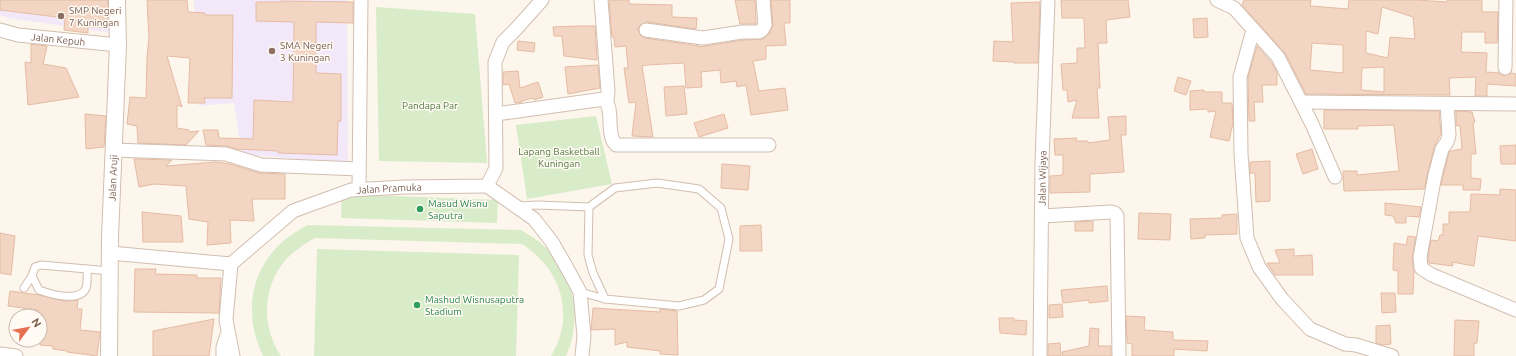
<svg xmlns="http://www.w3.org/2000/svg" width="1516" height="356" font-family="Ubuntu,sans-serif">
	<style>
		.education { fill: #f3e8fa }
		.green { fill: #d8ecc9 }
		.building { fill: #f3d5c3; stroke: #e6bba3; fill-rule: evenodd }
		.lines { fill: none; stroke-linecap: round; stroke-linejoin: round }
		.service-casing { stroke: #d1beb0; stroke-width: 9 }
		.minor-casing { stroke: #d1beb0; stroke-width: 15 }
		.tertiary-casing { stroke: #d1beb0; stroke-width: 18 }
		.service { stroke: #fff; stroke-width: 7 }
		.minor { stroke: #fff; stroke-width: 13 }
		.tertiary { stroke: #fff; stroke-width: 16 }
		.education-dot { fill: #8d6e63; stroke: #fffaf3; stroke-width: 1.5 }
		.leisure-dot { fill: #2e9e5b; stroke: #fffaf3; stroke-width: 1.5 }
		.labels { text-anchor: middle; stroke-width: 3; stroke-linejoin: round; paint-order: stroke }
		.education-label { font-size: 10px; fill: #785e54; stroke: #fffaf3; text-anchor: start }
		.street-label { font-size: 10px; fill: #7a5c4d; stroke: #fffaf3 }
		.park-label { font-size: 10px; fill: #537a41; stroke: #fffaf3 }
		.leisure-label { font-size: 10px; fill: #27864d; stroke: #fffaf3; text-anchor: start }
	</style>
	<rect width="100%" height="100%" fill="#fdf6ec"/>
	<g class="education">
		<polygon points="0,0 118,0 117,34 9,18 0,15"/>
		<polygon points="194,0 347,0 348,162 242,155 234,103 199,106"/>
	</g>
	<g class="green">
		<polygon points="376,7 475,14 487,163 379,161"/>
		<polygon points="596,116 612,184 527,199 516,125"/>
		<polygon points="342,194 498,200 497,223 341,218"/>
		<path d="M308,225L521,230C529,235 537,239 544,246C574,273 583,319 566,356H551C576,315 561,269 522,244L315,238C303,245 292,252 283,263C262,290 262,328 281,356H263C238,304 256,250 308,225Z"/>
		<polygon points="317,249 519,255 516,356 314,356"/>
	</g>
	<g class="building">
		<polygon points="0,0 108,0 107,28 88,27 88,33 64,30 65,18 0,10"/>
		<polygon points="147,0 187,0 188,12 205,13 205,15 233,15 232,98 204,98 205,103 188,103 190,58 167,56 182,107 177,105 177,128 189,130 190,132 199,131 186,145 138,143 137,126 127,124 130,97 146,98 147,58 149,37"/>
		<polygon points="609,0 629,0 629,4 672,5 672,17 697,18 696,29 647,22 640,25 638,29 641,36 645,38 699,46 699,47 744,40 763,39 769,34 773,25 771,0 790,0 790,23 784,23 786,45 766,46 766,59 753,61 759,91 785,88 788,110 751,115 746,85 737,87 736,81 721,83 720,70 701,72 702,87 686,88 684,63 647,65 642,66 653,137 632,136 636,102 629,103 624,68 628,68 626,46 615,47 614,37 612,37"/>
		<polygon points="735,0 755,0 756,24 740,24"/>
		<polygon points="1061,0 1128,0 1130,17 1106,20 1107,43 1098,43 1100,88 1097,88 1099,118 1072,118 1077,100 1068,102 1067,90 1063,90 1061,64 1077,63 1077,48 1085,48 1084,18 1062,18"/>
		<path d="M1244,0H1311L1310,6L1348,9L1349,0H1416L1447,2V0H1482V12H1498L1497,43H1485V32H1462L1461,52L1487,53L1486,72L1499,73L1504,76L1511,73L1516,74V86L1487,84V96H1475L1476,77L1449,78L1450,95L1306,94L1285,53L1242,5ZM1382,7L1413,17L1415,39L1390,37L1388,58L1366,53V31L1378,34ZM1312,43L1343,45V73L1310,70ZM1384,67V92L1361,90L1362,68Z"/>
		<polygon points="281,1 353,2 353,23 316,22 316,73 341,74 341,121 338,121 337,155 278,153 278,151 236,149 226,146 206,145 203,130 218,130 219,138 253,139 254,100 293,102 294,22 256,21 256,2 281,2"/>
		<polygon points="1040,2 1038,63 1014,63 1014,62 993,61 994,41 1013,42 1011,3"/>
		<polygon points="1207,18 1208,37 1194,38 1193,19"/>
		<polygon points="578,26 595,26 597,60 564,56 562,36 554,36 553,27"/>
		<polygon points="518,41 535,43 534,52 517,50"/>
		<polygon points="31,44 47,46 43,64 66,68 79,97 28,105 25,62 31,63"/>
		<polygon points="1257,46 1271,62 1277,72 1277,85 1262,85 1263,102 1254,102 1255,121 1249,121 1248,78"/>
		<polygon points="598,65 600,88 568,94 565,67"/>
		<polygon points="518,71 520,88 538,82 543,97 534,100 533,98 522,101 522,102 515,103 509,84 503,85 503,72"/>
		<polygon points="1178,77 1191,81 1186,95 1174,91"/>
		<polygon points="684,86 687,114 666,116 664,87"/>
		<polygon points="1204,90 1204,92 1222,92 1222,103 1232,103 1233,123 1229,141 1210,137 1216,111 1208,112 1208,109 1190,110 1190,91"/>
		<polygon points="1324,110 1439,111 1441,134 1434,147 1424,189 1344,191 1343,171 1357,171 1357,175 1399,171 1394,125 1358,126 1358,129 1324,129"/>
		<polygon points="1456,111 1472,112 1475,122 1473,123 1476,154 1471,154 1471,178 1481,179 1480,190 1463,190 1463,185 1441,185 1449,152 1451,151 1462,149 1460,125 1456,126"/>
		<polygon points="85,114 106,116 104,147 86,149"/>
		<polygon points="724,114 728,128 699,137 694,123"/>
		<polygon points="1126,116 1126,135 1121,135 1124,172 1090,174 1090,192 1050,193 1050,176 1063,175 1063,155 1055,155 1054,139 1077,138 1076,141 1088,141 1088,143 1110,140 1108,117"/>
		<polygon points="1516,145 1516,164 1501,164 1500,146"/>
		<polygon points="1312,149 1318,169 1303,174 1296,154"/>
		<polygon points="134,159 172,160 166,166 216,162 230,164 259,173 285,174 285,199 252,199 254,221 230,220 231,243 207,245 208,222 189,219 186,186 154,184 139,187"/>
		<polygon points="1270,161 1270,201 1256,202 1255,173 1250,173 1250,162"/>
		<polygon points="722,164 750,166 748,190 721,188"/>
		<polygon points="1500,189 1516,190 1516,241 1478,236 1474,266 1452,262 1453,266 1429,263 1428,257 1431,240 1438,241 1440,235 1443,235 1443,224 1449,224 1449,212 1470,212 1471,194 1500,195"/>
		<polygon points="1385,203 1421,207 1419,217 1406,216 1406,223 1396,223 1393,216 1385,215"/>
		<polygon points="142,212 181,216 183,242 143,242"/>
		<polygon points="1139,213 1171,214 1170,240 1138,239"/>
		<polygon points="1237,214 1237,234 1205,235 1205,238 1191,239 1190,219 1222,218 1222,215"/>
		<polygon points="1093,221 1093,231 1075,231 1075,222"/>
		<polygon points="761,225 762,251 740,251 740,226"/>
		<polygon points="0,233 15,236 11,275 0,273"/>
		<polygon points="1408,236 1416,237 1412,258 1414,272 1413,294 1398,294 1398,271 1393,270 1394,243 1406,245"/>
		<polygon points="1294,249 1294,256 1312,255 1313,275 1275,275 1267,263 1280,263 1275,250"/>
		<polygon points="135,269 156,269 155,274 197,275 197,278 221,278 219,313 134,312"/>
		<polygon points="1107,286 1108,301 1089,303 1089,300 1063,303 1061,290"/>
		<polygon points="10,291 39,295 64,301 78,300 77,309 82,309 80,330 100,332 97,356 67,352 67,351 53,349 53,346 40,345 40,316 37,316 38,310 8,306"/>
		<polygon points="1381,293 1395,293 1396,312 1382,313"/>
		<polygon points="1062,304 1063,317 1049,318 1049,305"/>
		<polygon points="593,308 660,312 660,309 677,311 678,355 660,354 660,351 627,347 627,342 615,345 615,329 591,330"/>
		<polygon points="1126,316 1145,317 1144,330 1173,332 1173,340 1208,341 1207,351 1174,349 1174,356 1132,356 1132,344 1127,343"/>
		<polygon points="999,318 1014,318 1014,320 1027,321 1026,335 1000,333"/>
		<polygon points="214,319 209,356 153,356 153,331"/>
		<polygon points="1455,320 1479,321 1477,343 1474,343 1474,356 1454,356"/>
		<polygon points="1390,325 1391,344 1382,345 1376,343 1376,326"/>
		<polygon points="1090,328 1099,329 1098,346 1111,346 1111,356 1063,356 1062,352 1089,346"/>
		<polygon points="1060,343 1061,356 1048,356 1048,344"/>
	</g>
	<g class="lines">
		<g class="service-casing">
			<g id="service">
				<polyline points="518,206 538,205 589,207 615,188 657,183 699,189 721,208 729,239 719,289 704,300 679,306 605,299 580,292"/>
				<polyline points="589,207 588,255 593,273 605,299"/>
				<path d="M32,276L39,290C50,294 80,303 86,288C88,282 87,274 87,269"/>
				<polyline points="24,288 32,276 35,267 41,265 110,271"/>
			</g>
		</g>
		<g class="minor-casing">
			<g id="minor">
				<polyline points="601,0 608,91 607,101"/>
				<polyline points="1217,0 1234,8 1278,57 1312,124 1335,177"/>
				<path id="s1" d="M0,30L18,35L118,45"/>
				<polyline points="646,30 703,38 742,32 759,32 762,30 765,25 763,0"/>
				<polyline points="1253,30 1240,77 1241,154 1247,238 1259,267 1282,299 1310,329 1345,344 1356,345 1392,356"/>
				<polyline points="1505,68 1506,0"/>
				<polyline points="1301,102 1516,104"/>
				<polyline points="1447,104 1449,135 1447,142 1442,149 1435,175 1420,257 1421,268 1432,275 1516,310"/>
				<path d="M496,114L604,99C615,109 605,134 616,145H769"/>
				<polyline points="114,150 226,154 261,165 359,169"/>
				<polyline points="487,186 534,219 552,242 567,268 580,292 584,336 582,356"/>
				<polyline points="359,189 361,0"/>
				<polyline points="1042,216 1111,212 1115,213 1117,216 1119,356"/>
				<path id="s2" d="M110,253L231,264L293,211L351,190L405,187L487,186L496,168L495,62L503,42L516,29L542,0"/>
				<polyline points="231,264 226,320 233,356"/>
				<polyline points="0,354 16,356"/>
				<polyline points="223,356 223,347 227,335"/>
				<path id="s3" d="M1040,356L1042,162L1048,0"/>
			</g>
		</g>
		<g class="tertiary-casing">
			<g id="tertiary">
				<path id="s4" d="M109,356L110,237L118,45L117,0"/>
			</g>
		</g>
		<use href="#service" class="service"/>
		<use href="#minor" class="minor"/>
		<use href="#tertiary" class="tertiary"/>
	</g>
	<g class="education-dot">
		<circle cx="61" cy="16" r="4"/>
		<circle cx="272" cy="51" r="4"/>
	</g>
	<g class="leisure-dot">
		<circle cx="420" cy="209" r="4"/>
		<circle cx="417" cy="305" r="4"/>
	</g>
	<g class="labels">
		<g class="education-label">
			<text x="69" y="14">SMP Negeri<tspan x="69" dy="12">7 Kuningan</tspan></text>
			<text x="280" y="49">SMA Negeri<tspan x="280" dy="12">3 Kuningan</tspan></text>
		</g>
		<g class="street-label">
			<text dy="4" stroke="none"><textPath href="#s1" startOffset="59">Jalan Kepuh</textPath></text>
			<text dy="4" stroke="none"><textPath href="#s4" startOffset="178">Jalan Aruji</textPath></text>
			<text dy="4" stroke="none"><textPath href="#s3" startOffset="178">Jalan Wijaya</textPath></text>
			<text dy="4" stroke="none"><textPath href="#s2" startOffset="303">Jalan Pramuka</textPath></text>
		</g>
		<g class="park-label">
			<text x="430" y="109">Pandapa Par</text>
			<text x="559" y="155">Lapang Basketball<tspan x="559" dy="12">Kuningan</tspan></text>
		</g>
		<g class="leisure-label">
			<text x="428" y="207">Masud Wisnu<tspan x="428" dy="12">Saputra</tspan></text>
			<text x="425" y="303">Mashud Wisnusaputra<tspan x="425" dy="12">Stadium</tspan></text>
		</g>
	</g>
	<g transform="translate(28 328) rotate(58)"><circle r="19" fill="#fffaf3" stroke="#cabbb1"/>
	<path d="M0-3L7 15L0 10L-7 15Z" fill="#e76f51"/>
	<text y="-6" font-size="11" font-weight="bold" text-anchor="middle" fill="#7a5c4d">N</text>
	</g>
</svg>
